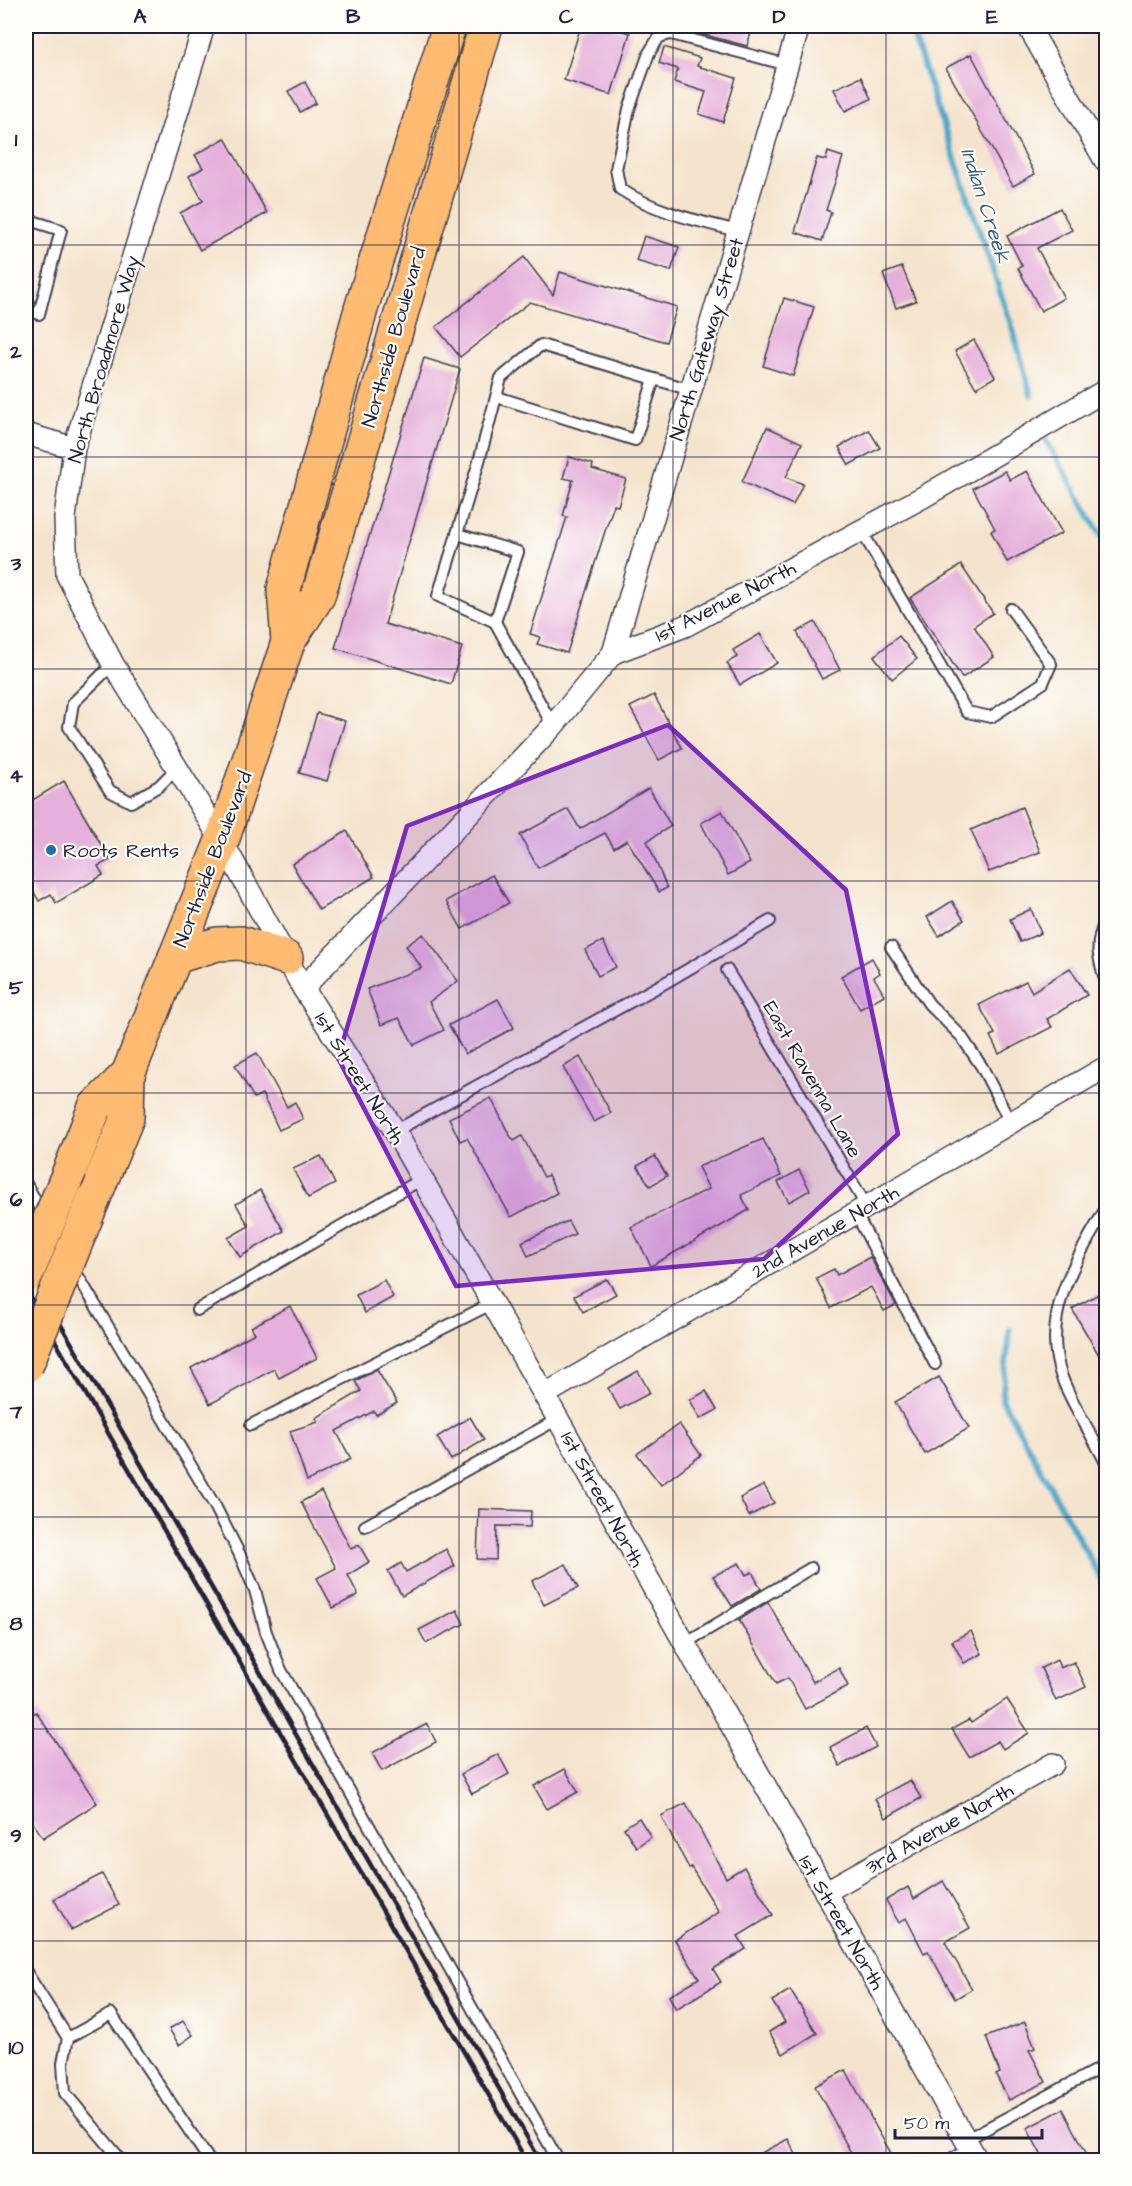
<svg xmlns="http://www.w3.org/2000/svg" width="1132" height="2186" font-family="'Architects Daughter',sans-serif">
	<style>
		.lines { fill: none; stroke-linecap: round; stroke-linejoin: round }
		.stream { stroke: #4ca7ca; stroke-width: 6 }
		.building { fill: #e5b0db }
		.lane-casing { stroke: #423f51; stroke-width: 14 }
		.street-casing { stroke: #423f51; stroke-width: 24 }
		.primary-casing { stroke: #423f51; stroke-width: 36 }
		.lane { stroke: #fff; stroke-width: 10 }
		.street { stroke: #fff; stroke-width: 21 }
		.primary { stroke: #ffbb71; stroke-width: 33 }
		.rail { stroke: #22223b; stroke-width: 4.5 }
		.primary-bridge-casing { stroke: #423f51; stroke-width: 36; stroke-linecap: butt }
		.primary-bridge { stroke: #ffbb71; stroke-width: 33 }
		.marked { fill: #7b2cbf; fill-opacity: 0.2; stroke: #7b2cbf; stroke-width: 4.5; stroke-linejoin: round }
		.grid { fill: none; stroke: #22223b; stroke-width: 1.5; stroke-opacity: 0.55 }
		.poi-dot { fill: #1f6fb2; stroke: #fdfcf7; stroke-width: 2 }
		.labels { text-anchor: middle; stroke-width: 4.5; stroke-linejoin: round; paint-order: stroke }
		.street-label { font-size: 20px; fill: #22223b; stroke: #fdfcf7 }
		.poi-label { font-size: 20px; fill: #22223b; stroke: #fdfcf7; text-anchor: start }
		.water-label { font-size: 21px; font-style: italic; fill: #355e7b; stroke: #fdfcf7 }
		.neatline { fill: none; stroke: #22223b; stroke-width: 2 }
		.grid-label { font-size: 20px; text-anchor: middle; font-weight: bold; fill: #22223b }
	</style>
	<rect width="100%" height="100%" fill="#fdfcf7"/>
	<filter id="ink" filterUnits="userSpaceOnUse"><feTurbulence type="fractalNoise" baseFrequency=".0167" numOctaves="2"/><feDisplacementMap in="SourceGraphic" scale="12" xChannelSelector="R" yChannelSelector="G"/><feConvolveMatrix kernelMatrix="1 2 1 2 8 2 1 2 1" color-interpolation-filters="sRGB"/></filter>
	<filter id="wash" filterUnits="userSpaceOnUse"><feTurbulence type="fractalNoise" baseFrequency=".008" numOctaves="4" result="noise"/><feDisplacementMap in="SourceGraphic" scale="24" xChannelSelector="R" yChannelSelector="G"/><feGaussianBlur stdDeviation="1.35" result="paint"/><feColorMatrix in="noise" values="0 0 0 0 0 0 0 0 0 0 0 0 0 0 0 0 0 1.4 0 .05"/><feComposite in="paint" operator="in"/></filter>
	<g filter="url(#wash)">
		<rect width="100%" height="100%" fill="#f5e4cd"/>
		<g class="lines">
			<g class="stream">
				<polyline points="910,26 1013,330 1031,395"/>
				<polyline points="1046,440 1106,544"/>
				<polyline points="1010,1330 1002,1399 1106,1588"/>
			</g>
		</g>
		<g id="blocks">
			<g class="building">
				<polygon points="581,26 604,26 630,33 611,95 564,80"/>
				<polygon points="683,26 753,26 747,46 682,29"/>
				<polygon points="664,47 700,58 697,66 736,78 723,122 699,114 706,92 674,82 678,69 659,63"/>
				<polygon points="971,54 1035,174 1013,186 946,68"/>
				<polygon points="861,77 871,99 845,111 834,89"/>
				<polygon points="305,82 316,103 300,112 288,91"/>
				<polygon points="225,138 267,213 200,250 180,213 203,201 189,176 203,168 195,155"/>
				<polygon points="828,152 843,157 826,210 831,212 822,241 795,232 817,158 826,160"/>
				<polygon points="1060,208 1072,230 1037,248 1064,298 1041,311 1018,268 1022,266 1007,236"/>
				<polygon points="644,236 679,247 671,271 636,261"/>
				<polygon points="524,257 553,295 560,272 677,307 666,342 530,302 460,357 436,327"/>
				<polygon points="902,267 916,301 896,308 883,274"/>
				<polygon points="784,298 814,307 793,376 763,366"/>
				<polygon points="974,340 995,377 976,388 955,351"/>
				<polygon points="424,358 460,369 385,624 462,647 451,684 335,648"/>
				<polygon points="767,427 802,443 786,477 803,484 793,505 742,482"/>
				<polygon points="869,430 880,448 849,465 839,447"/>
				<polygon points="569,457 593,464 592,469 626,479 618,506 614,505 606,528 567,653 537,644 540,637 530,634 567,517 563,516 573,480 563,478"/>
				<polygon points="1005,471 1010,480 1027,471 1062,533 1007,562 991,531 995,529 973,488"/>
				<polygon points="961,565 993,613 974,626 994,657 962,678 910,598"/>
				<polygon points="815,622 840,670 822,679 797,632"/>
				<polygon points="760,634 777,663 740,685 727,663 737,657 733,650"/>
				<polygon points="899,636 917,659 892,679 874,656"/>
				<polygon points="654,695 682,748 659,760 630,707"/>
				<polygon points="317,713 345,721 327,781 299,773"/>
				<polygon points="64,781 110,860 98,866 103,875 56,903 51,894 39,901 26,878 26,804"/>
				<polygon points="649,788 671,826 647,841 667,888 659,892 627,840 614,848 605,833 538,868 520,835 568,809 580,829"/>
				<polygon points="1022,807 1040,852 989,872 971,830"/>
				<polygon points="722,811 750,863 728,875 701,823"/>
				<polygon points="347,831 374,877 319,910 292,864"/>
				<polygon points="492,875 509,903 462,929 446,901"/>
				<polygon points="952,901 964,920 939,936 927,917"/>
				<polygon points="1031,909 1041,933 1020,942 1010,919"/>
				<polygon points="423,934 458,981 429,1002 444,1030 414,1045 399,1018 381,1025 367,989 422,968 406,946"/>
				<polygon points="603,941 616,967 598,976 585,950"/>
				<polygon points="872,958 880,973 874,977 884,995 860,1009 841,976"/>
				<polygon points="1070,968 1087,995 1047,1019 1052,1027 999,1054 990,1036 995,1034 979,1005 1026,981 1032,992"/>
				<polygon points="498,999 514,1028 465,1054 449,1025"/>
				<polygon points="257,1053 287,1107 295,1102 303,1119 279,1130 262,1094 254,1098 235,1065"/>
				<polygon points="580,1057 611,1113 594,1122 563,1067"/>
				<polygon points="491,1098 509,1134 514,1141 522,1136 544,1177 548,1175 557,1193 511,1217 467,1138 460,1141 449,1118"/>
				<polygon points="763,1139 781,1176 741,1195 749,1210 651,1266 631,1227 709,1189 698,1167"/>
				<polygon points="321,1156 335,1184 308,1198 293,1169"/>
				<polygon points="655,1156 667,1176 650,1186 637,1166"/>
				<polygon points="799,1170 810,1190 789,1202 778,1182"/>
				<polygon points="260,1190 284,1231 240,1257 228,1238 249,1226 236,1204"/>
				<polygon points="568,1221 575,1234 528,1256 522,1242"/>
				<polygon points="870,1257 896,1305 884,1311 871,1287 831,1308 816,1278 834,1269 837,1275"/>
				<polygon points="607,1279 616,1294 583,1312 574,1296"/>
				<polygon points="384,1280 393,1297 365,1313 356,1295"/>
				<polygon points="1107,1289 1107,1369 1072,1309"/>
				<polygon points="290,1306 317,1358 279,1378 274,1369 210,1404 191,1368 255,1333 251,1327"/>
				<polygon points="377,1370 397,1403 376,1415 374,1411 336,1431 351,1459 307,1481 290,1431 318,1422 316,1418 361,1391 355,1381"/>
				<polygon points="638,1371 650,1393 620,1409 608,1388"/>
				<polygon points="939,1377 969,1428 925,1454 895,1402"/>
				<polygon points="706,1391 717,1410 700,1419 690,1400"/>
				<polygon points="470,1417 484,1440 451,1460 437,1437"/>
				<polygon points="679,1424 701,1455 661,1485 637,1454"/>
				<polygon points="764,1485 774,1503 749,1516 740,1498"/>
				<polygon points="321,1491 351,1549 359,1545 369,1562 348,1575 358,1595 333,1608 317,1578 336,1568 301,1502"/>
				<polygon points="479,1509 531,1511 530,1527 497,1526 496,1560 477,1559"/>
				<polygon points="446,1549 455,1566 402,1596 388,1571 401,1563 406,1572"/>
				<polygon points="739,1563 746,1575 752,1572 761,1589 732,1606 713,1576"/>
				<polygon points="566,1564 578,1588 544,1605 532,1581"/>
				<polygon points="768,1602 813,1682 839,1668 848,1686 805,1709 788,1678 776,1684 739,1620"/>
				<polygon points="457,1610 464,1624 426,1643 419,1630"/>
				<polygon points="971,1631 982,1654 964,1663 952,1641"/>
				<polygon points="1057,1660 1060,1668 1074,1662 1086,1687 1056,1701 1041,1668"/>
				<polygon points="1007,1699 1029,1733 1003,1749 998,1741 969,1757 952,1729 969,1720 971,1723"/>
				<polygon points="36,1712 97,1803 43,1838 26,1812 26,1719"/>
				<polygon points="427,1724 436,1742 382,1771 372,1753"/>
				<polygon points="866,1728 876,1747 840,1766 830,1747"/>
				<polygon points="498,1754 509,1774 472,1794 461,1774"/>
				<polygon points="565,1769 578,1792 547,1809 534,1786"/>
				<polygon points="910,1780 921,1798 886,1818 875,1799"/>
				<polygon points="686,1803 726,1878 744,1867 773,1915 738,1936 746,1949 713,1969 721,1982 676,2009 669,1996 699,1978 675,1940 719,1912 691,1867 689,1868 661,1816"/>
				<polygon points="639,1818 651,1837 636,1847 624,1828"/>
				<polygon points="102,1874 119,1905 71,1930 54,1899"/>
				<polygon points="943,1881 970,1928 945,1942 972,1989 955,1999 928,1951 924,1953 906,1918 899,1923 886,1900 908,1887 914,1899"/>
				<polygon points="790,1990 817,2033 783,2054 769,2032 785,2022 772,2001"/>
				<polygon points="183,2021 193,2035 179,2045 169,2029"/>
				<polygon points="1025,2022 1035,2048 1029,2050 1046,2082 1009,2100 996,2075 1000,2073 986,2037"/>
				<polygon points="846,2070 877,2129 895,2160 855,2160 815,2086"/>
				<polygon points="1063,2109 1090,2160 1044,2160 1027,2128"/>
				<polygon points="788,2139 799,2160 748,2160"/>
			</g>
		</g>
	</g>
	<g filter="url(#ink)">
		<use href="#blocks" fill-opacity="0" stroke="#423f51" stroke-width="1.5"/>
		<g class="lines">
			<g class="lane-casing">
				<g id="lane">
					<polyline points="26,219 61,230 39,314 26,310"/>
					<path d="M738,231C698,221 655,212 620,189L616,169L629,109L649,53L659,37L671,34L788,65"/>
					<polyline points="497,397 635,440 654,379"/>
					<polyline points="861,530 967,712 991,717 1043,683 1051,664 1011,609"/>
					<polyline points="457,534 518,552 495,622"/>
					<polyline points="113,664 73,703 69,727 110,791 131,802 159,786 178,767"/>
					<polyline points="553,726 495,622 438,596 478,465 501,378 541,345 691,390"/>
					<path d="M1106,920C1094,944 1098,958 1106,982"/>
					<polyline points="891,947 929,1004 961,1036 982,1067 1011,1124"/>
					<polyline points="727,970 867,1207"/>
					<polyline points="395,1131 670,980 770,921"/>
					<polyline points="26,1184 44,1216"/>
					<path d="M1106,1208C1078,1258 1043,1308 1059,1368C1065,1393 1094,1438 1106,1463"/>
					<polyline points="856,1214 935,1364"/>
					<polyline points="72,1266 215,1506 239,1553 255,1590 266,1632 281,1670 558,2160"/>
					<polyline points="197,1310 422,1179"/>
					<polyline points="251,1425 493,1303"/>
					<polyline points="365,1526 558,1419"/>
					<polyline points="685,1643 811,1568"/>
					<polyline points="26,1972 68,2038 111,2014 209,2160"/>
					<polyline points="68,2038 63,2063 65,2093 121,2160"/>
					<polyline points="965,2140 1106,2065"/>
					<polyline points="949,2160 970,2148"/>
				</g>
			</g>
			<g class="street-casing">
				<g id="street">
					<polyline points="204,26 74,448 65,518 67,575 113,664 222,841 303,988 395,1131 977,2160"/>
					<polyline points="1028,26 1106,162"/>
					<polyline points="26,434 74,448"/>
					<polyline points="613,653 799,26"/>
					<polyline points="303,988 553,726 613,653 685,626 925,496 1106,390"/>
					<polyline points="544,1395 1106,1067"/>
					<polyline points="825,1892 1053,1764"/>
				</g>
			</g>
			<g class="primary-casing">
				<g id="primary">
					<polyline points="288,642 284,589 361,309 449,26"/>
					<polyline points="175,957 217,944 241,943 286,958"/>
					<polyline points="70,1170 95,1107 128,1074"/>
					<polyline points="94,1198 127,1118 128,1074 222,841 288,642 318,596 486,26"/>
				</g>
			</g>
			<use href="#lane" class="lane"/>
			<use href="#street" class="street"/>
			<use href="#primary" class="primary"/>
			<g class="rail">
				<polyline points="26,1264 540,2160"/>
				<polyline points="26,1290 526,2160"/>
			</g>
			<g class="primary-bridge-casing">
				<g id="primary-bridge">
					<polyline points="26,1276 70,1170"/>
					<polyline points="26,1366 94,1198"/>
				</g>
			</g>
			<use href="#primary-bridge" class="primary-bridge"/>
		</g>
	</g>
	<path class="marked" d="M668,725L846,890L898,1134L764,1259L456,1286L338,1058L407,826Z"/>
	<path class="grid" d="M246,26V2160M459,26V2160M673,26V2160M886,26V2160M26,245H1106M26,457H1106M26,669H1106M26,881H1106M26,1093H1106M26,1305H1106M26,1517H1106M26,1729H1106M26,1941H1106"/>
	<circle class="poi-dot" cx="51" cy="850" r="6"/>
	<g class="labels">
		<g class="street-label">
			<text transform="translate(393 337) rotate(-74)" y="7">Northside Boulevard</text>
			<text transform="translate(706 339) rotate(-73)" y="7">North Gateway Street</text>
			<text transform="translate(103 359) rotate(-74)" y="7">North Broadmore Way</text>
			<text transform="translate(725 601) rotate(-27)" y="7">1st Avenue North</text>
			<text transform="translate(212 859) rotate(-69)" y="7">Northside Boulevard</text>
			<text transform="translate(360 1078) rotate(58)" y="7">1st Street North</text>
			<text transform="translate(813 1079) rotate(60)" y="7">East Ravenna Lane</text>
			<text transform="translate(825 1231) rotate(-30)" y="7">2nd Avenue North</text>
			<text transform="translate(603 1499) rotate(61)" y="7">1st Street North</text>
			<text transform="translate(939 1828) rotate(-29)" y="7">3rd Avenue North</text>
			<text transform="translate(842 1922) rotate(60)" y="7">1st Street North</text>
		</g>
		<g class="poi-label">
			<text x="63" y="857">Roots Rents</text>
		</g>
		<g class="water-label">
			<text transform="translate(986 205) rotate(72)" y="7">Indian Creek</text>
		</g>
	</g>
	<rect width="1132" height="2186" fill="none" stroke="#fdfcf7" stroke-width="66"/>
	<path d="M895 2129v9h147v-9" fill="none" stroke="#22223b" stroke-width="3"/>
	<text x="904" y="2129" font-size="18" fill="#22223b" stroke="#fdfcf7" stroke-width="4.5" paint-order="stroke">50 m</text>
	<rect x="33" y="33" width="1066" height="2120" class="neatline"/>
	<g class="grid-label">
		<text x="140" y="23">A</text>
		<text x="353" y="23">B</text>
		<text x="566" y="23">C</text>
		<text x="779" y="23">D</text>
		<text x="992" y="23">E</text>
		<text x="16" y="146">1</text>
		<text x="16" y="358">2</text>
		<text x="16" y="570">3</text>
		<text x="16" y="782">4</text>
		<text x="16" y="994">5</text>
		<text x="16" y="1206">6</text>
		<text x="16" y="1418">7</text>
		<text x="16" y="1630">8</text>
		<text x="16" y="1842">9</text>
		<text x="16" y="2054">10</text>
	</g>
</svg>
